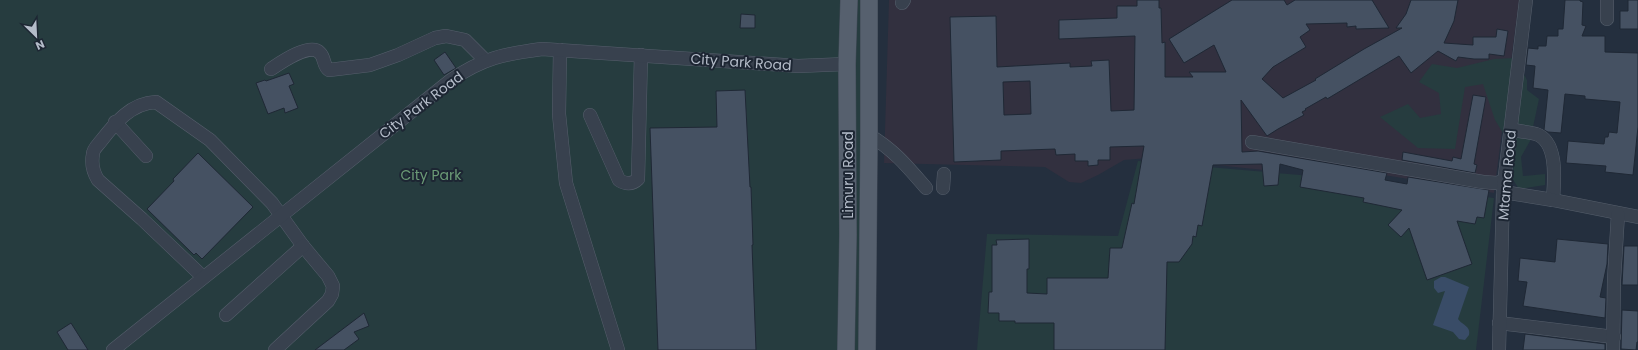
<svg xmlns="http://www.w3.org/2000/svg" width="1638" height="350" font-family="Poppins,sans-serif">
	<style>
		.medical { fill: #32303f }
		.green { fill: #263c3f }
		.water { fill: #394c67 }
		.building { fill: #455162; stroke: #1f2835; fill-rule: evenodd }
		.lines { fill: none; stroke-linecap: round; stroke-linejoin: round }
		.minor-casing { stroke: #565f6c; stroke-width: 14 }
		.major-casing { stroke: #414a57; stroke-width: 18 }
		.minor { stroke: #38414e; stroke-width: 13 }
		.major { stroke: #56606e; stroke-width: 17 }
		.labels { text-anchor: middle; stroke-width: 4; stroke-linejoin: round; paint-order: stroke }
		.street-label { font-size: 14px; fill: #b4bcc9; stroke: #1d2633 }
		.park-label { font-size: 14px; fill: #6b9a76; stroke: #1d2633 }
	</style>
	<rect width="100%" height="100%" fill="#242f3e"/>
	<polygon class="medical" points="889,0 1519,0 1494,193 1280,158 1264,170 1148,158 1124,160 1098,175 1081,183 1069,182 1045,167 884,163"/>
	<g class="green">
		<polygon points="0,0 863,0 862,350 0,350"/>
		<polygon points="1515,58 1527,80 1527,90 1539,99 1530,141 1521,157 1523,176 1545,174 1545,185 1519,189 1512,178 1515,156 1506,138 1495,120 1483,84 1465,87 1455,149 1418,148 1380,117 1408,104 1420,118 1441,114 1439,93 1419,82 1432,64 1457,68 1494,59"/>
		<polygon points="1138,161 1300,175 1494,198 1476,350 977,350 987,234 1118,236"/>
	</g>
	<path class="water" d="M1441,277H1445L1469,287L1458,319C1462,325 1471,326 1469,335L1465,340L1459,339L1453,332L1433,325L1445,291L1438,293L1434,288V281Z"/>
	<g class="building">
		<path d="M1137,0H1159V8H1161L1162,43L1165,42V77H1193L1189,72H1226L1214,45L1184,63L1169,39L1232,0H1284L1287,5L1295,0H1372L1389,28L1356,29V26L1347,27V23L1306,24L1310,30L1300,37L1306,47L1273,67L1262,79L1283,98L1316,80L1315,79L1364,49L1402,28H1396L1406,14L1411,0H1458L1454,21L1444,43L1473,45V37H1496L1497,29L1508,31L1504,56L1489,54V59H1474L1458,57L1456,61L1438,51L1411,73L1399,56L1327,99L1326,97L1305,109L1306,110L1302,112L1304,115L1278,129L1267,136L1241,100L1242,152L1258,151L1387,173L1385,180L1407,184L1408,177L1489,190L1484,218L1477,217L1475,224L1457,221L1472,264L1427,280L1409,228L1401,237L1388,225L1402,210L1363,202L1364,198L1300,187L1303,170L1280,164L1278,185L1264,186L1262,164L1213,165L1202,226L1198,225L1196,237L1193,236L1192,244L1179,262H1167L1165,350H1054V323H1015V321H999V313H988L989,292H992V245H997L996,240L1029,239V269H1027V293L1047,294V278H1108L1110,248H1122L1132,203L1134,204L1144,146L1110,147V160H1098V165L1088,166V161H1075V154L1056,155L1055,149L1001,151V160L954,162L950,17L996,16L997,67L1070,63V67L1092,66L1091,61L1109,60L1111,111L1134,110L1135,36L1059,39V20L1117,18V6H1137ZM1030,81L1031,114L1004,115L1003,82Z"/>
		<polygon points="1565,0 1580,0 1580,1 1583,2 1582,25 1586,26 1582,36 1605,36 1605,52 1638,53 1638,127 1633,175 1605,172 1606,166 1566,163 1568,141 1604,144 1605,137 1608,137 1609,132 1617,133 1620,102 1585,99 1585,96 1565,94 1561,133 1548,132 1544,130 1548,90 1533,88 1535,66 1526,65 1528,48 1538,49 1538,46 1546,46 1547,36 1558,36 1558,29 1563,29"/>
		<polygon points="1628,0 1638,0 1638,29 1620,29 1620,11 1628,11"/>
		<polygon points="741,14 755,15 755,28 740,28"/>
		<polygon points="445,52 456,68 444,75 434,60"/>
		<polygon points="289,73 294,84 289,86 298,108 285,113 284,108 268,114 256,83 265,80 266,81"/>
		<polygon points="745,90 750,187 751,187 753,245 752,245 756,350 658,350 650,128 717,127 716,91"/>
		<polygon points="1473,95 1486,97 1474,164 1477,165 1475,173 1402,160 1403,152 1452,161 1453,157 1461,159"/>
		<polygon points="198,153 253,207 202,259 196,253 194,255 147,209 174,181 173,179"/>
		<polygon points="1557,239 1608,244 1607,264 1600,297 1606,298 1605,318 1523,306 1527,282 1518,281 1520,258 1555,262"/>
		<polygon points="1624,246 1638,246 1638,285 1622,285"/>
		<polygon points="1622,310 1638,311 1638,342 1637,342 1636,350 1621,349"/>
		<polygon points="364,313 369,326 354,332 359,339 344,350 315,350"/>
		<polygon points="71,323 88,350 68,350 57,332"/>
		<polygon points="1525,334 1605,344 1605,350 1523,350"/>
	</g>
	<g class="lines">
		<g class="minor-casing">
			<g id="minor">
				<polyline points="902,3 904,0"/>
				<polyline points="1607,19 1607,0"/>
				<polyline points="560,50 559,114 566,183 618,350"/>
				<path d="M271,69C280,63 310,42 320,53C325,58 323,66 329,70L370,65L398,55L435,38L446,36L465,40L485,60"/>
				<path d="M590,115L619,180C625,184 632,185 638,179L641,55"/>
				<polyline points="115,122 146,156"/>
				<path d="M1511,130C1519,131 1528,132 1536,134C1559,142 1554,182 1553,200"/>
				<path d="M869,135C894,150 907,166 926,188"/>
				<polyline points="1252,142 1483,182 1497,183 1505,180"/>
				<polyline points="943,188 944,174"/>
				<polyline points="1503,192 1553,200 1638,217"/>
				<path d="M203,277L142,219L98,180C93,172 91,164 93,154C93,149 98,145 101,141C115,123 131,103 156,102L210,140L272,203L303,246L328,276L333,286L332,294L328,301L275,350"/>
				<polyline points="226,315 303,246"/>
				<polyline points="1499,323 1614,337"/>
				<path d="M113,350L451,80C483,58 504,54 542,49L798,66L847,64"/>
				<polyline points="1499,350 1503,192 1526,0"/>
				<polyline points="1613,350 1614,280 1618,214"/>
			</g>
		</g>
		<g class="major-casing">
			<g id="major">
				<polyline points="846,350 848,235 847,64 849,0"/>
				<polyline points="867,350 869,135 869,0"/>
			</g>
		</g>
		<use href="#minor" class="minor"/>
		<use href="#major" class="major"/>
	</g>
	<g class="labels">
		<g class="street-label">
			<text transform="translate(741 62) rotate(4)" y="5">City Park Road</text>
			<text transform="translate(421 105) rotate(-37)" y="5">City Park Road</text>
			<text transform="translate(848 175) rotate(-90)" y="5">Limuru Road</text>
			<text transform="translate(1507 175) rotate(-85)" y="5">Mtama Road</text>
		</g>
		<g class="park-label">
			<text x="431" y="180">City Park</text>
		</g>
	</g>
	<g transform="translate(36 36) rotate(156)" stroke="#1d2633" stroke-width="3" paint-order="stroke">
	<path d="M0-3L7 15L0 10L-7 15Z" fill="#b4bcc9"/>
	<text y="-6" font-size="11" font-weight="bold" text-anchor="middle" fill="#b4bcc9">N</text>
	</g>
</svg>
